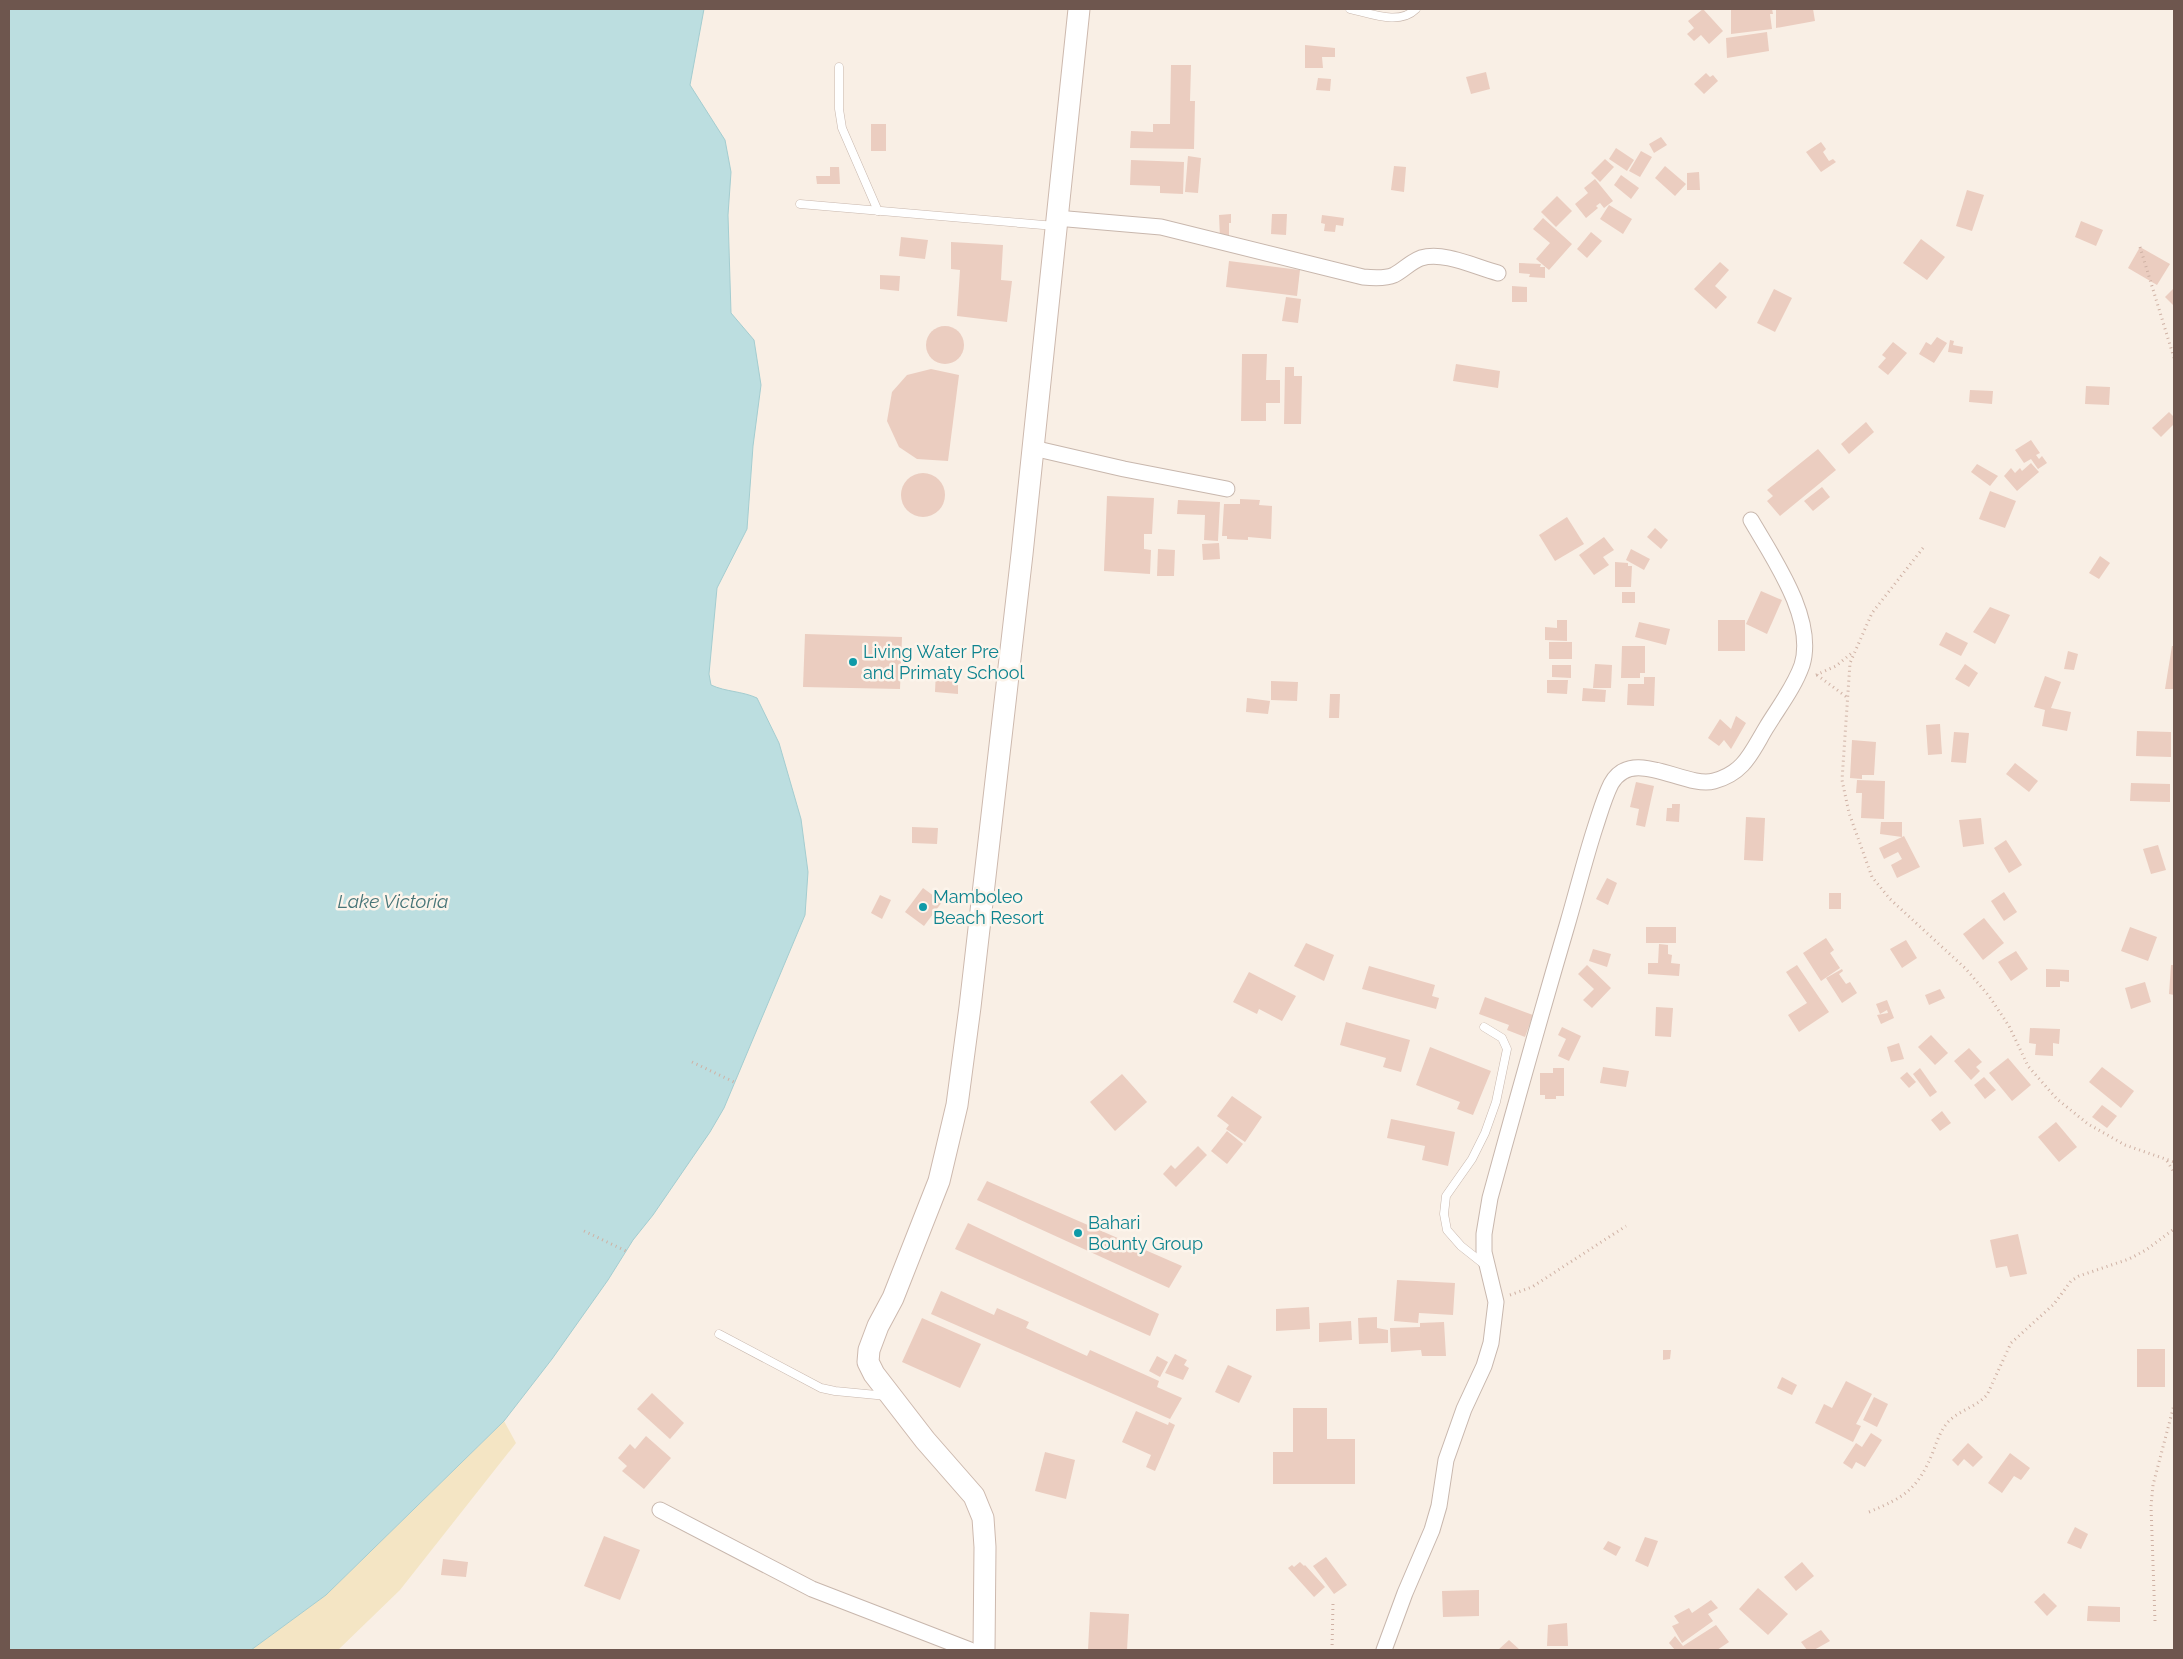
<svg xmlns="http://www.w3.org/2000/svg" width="2183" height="1659" font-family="Raleway,sans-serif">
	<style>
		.sand { fill: #f4e5c4 }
		.water { fill: #bcdee0; stroke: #a4cdd0 }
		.building { fill: #ebcdc0 }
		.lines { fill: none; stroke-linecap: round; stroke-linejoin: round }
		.lane-casing { stroke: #c8b7ad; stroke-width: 9 }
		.street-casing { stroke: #c8b7ad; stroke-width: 17 }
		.secondary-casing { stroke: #cdb9ae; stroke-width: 23 }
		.path { stroke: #cfb1a4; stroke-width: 3; stroke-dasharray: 1 4; stroke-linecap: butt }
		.lane { stroke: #fff; stroke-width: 8 }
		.street { stroke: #fff; stroke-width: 15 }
		.secondary { stroke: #fff; stroke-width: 21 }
		.culture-dot { fill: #0f9aa8; stroke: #fcf4eb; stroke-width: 2 }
		.labels { text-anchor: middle; stroke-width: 5; stroke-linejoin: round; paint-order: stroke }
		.culture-label { font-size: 18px; fill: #0d838f; stroke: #fcf4eb; text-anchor: start }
		.water-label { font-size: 19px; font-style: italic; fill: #477578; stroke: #fcf4eb }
	</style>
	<rect width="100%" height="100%" fill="#f9efe5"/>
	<polygon class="sand" points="504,1421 516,1443 400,1590 338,1650 251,1650 326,1595"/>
	<path class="water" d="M9,9H704L690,85L725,140L731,172L728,215L731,313L754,340L761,385L753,446L747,529L717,588L709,674L711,685C726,692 742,691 757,698L779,743L801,819L808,872L805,915L724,1108L710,1132L653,1215L633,1240L608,1280L552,1359L504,1421L326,1595L251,1650H9Z"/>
	<g class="building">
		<polygon points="1703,9 1723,31 1709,44 1701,35 1694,41 1687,34 1694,28 1688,21"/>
		<polygon points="1731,9 1772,9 1773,14 1770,14 1772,29 1731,34"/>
		<polygon points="1776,9 1813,9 1815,21 1776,28"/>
		<polygon points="1767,32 1769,51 1727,58 1726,38"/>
		<polygon points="1305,45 1335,48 1335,57 1322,57 1323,68 1305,68"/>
		<polygon points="1171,65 1191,65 1190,101 1195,101 1194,149 1130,148 1131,131 1153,132 1153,124 1170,124"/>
		<polygon points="1486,72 1490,89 1471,94 1466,77"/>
		<polygon points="1706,73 1710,77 1713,75 1718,81 1704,94 1694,84"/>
		<polygon points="1318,78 1331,79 1330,91 1316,90"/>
		<rect x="871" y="124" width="15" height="27"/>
		<polygon points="1661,137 1667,145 1654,153 1649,144"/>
		<polygon points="1821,142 1826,149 1823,152 1829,161 1833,159 1836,162 1821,172 1806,152"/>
		<polygon points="1616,148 1634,160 1627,171 1609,159"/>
		<polygon points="1641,151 1652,157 1640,177 1629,171"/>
		<polygon points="1188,156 1201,158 1198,193 1185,192"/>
		<polygon points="1605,159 1614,167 1600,182 1591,173"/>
		<polygon points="1131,160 1184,162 1183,194 1160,193 1160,186 1130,185"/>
		<polygon points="1394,166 1406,167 1404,192 1391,190"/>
		<polygon points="1665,166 1686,184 1675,196 1655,178"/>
		<polygon points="830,167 839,167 840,184 817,184 816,176 830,176"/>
		<polygon points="1699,172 1700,190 1687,190 1687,173"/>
		<polygon points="1621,175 1639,188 1631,199 1614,185"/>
		<polygon points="1595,179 1613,201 1604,208 1600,203 1596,206 1598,208 1586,218 1575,204 1588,193 1584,188"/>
		<polygon points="1967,190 1984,195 1972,231 1956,226"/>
		<polygon points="1557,196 1572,211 1556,227 1541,212"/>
		<polygon points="1609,205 1632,219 1623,234 1600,219"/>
		<polygon points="1231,214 1231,223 1229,223 1229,237 1220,238 1219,215"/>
		<polygon points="1272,214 1287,214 1286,235 1271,234"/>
		<polygon points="1322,215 1344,218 1343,226 1336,225 1335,232 1324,231 1325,224 1321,223"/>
		<polygon points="1543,218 1572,244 1549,270 1536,259 1550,243 1533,229"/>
		<polygon points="2081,221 2103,230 2096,246 2075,237"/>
		<polygon points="1591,232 1602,241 1587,258 1577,249"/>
		<polygon points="901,237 928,240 925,259 899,256"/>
		<polygon points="1921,239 1945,257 1927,280 1903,263"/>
		<polygon points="951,242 1003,245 1001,280 1012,281 1007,322 957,316 960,270 951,269"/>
		<polygon points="2140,247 2170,264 2157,285 2128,268"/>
		<polygon points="1229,261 1300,270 1297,296 1226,287"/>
		<polygon points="1720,262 1729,270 1715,286 1727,297 1716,309 1694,289"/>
		<polygon points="1519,263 1541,264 1540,267 1545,267 1545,278 1529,277 1530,274 1519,273"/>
		<polygon points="880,275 900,276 899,291 880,289"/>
		<polygon points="1512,286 1527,287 1527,302 1512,302"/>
		<polygon points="2174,288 2174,306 2165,297"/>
		<polygon points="1774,289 1792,298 1775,332 1757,323"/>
		<polygon points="1286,297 1301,299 1298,323 1282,321"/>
		<circle cx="945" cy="345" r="19"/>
		<polygon points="1937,337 1947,343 1934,363 1919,354 1926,342 1931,345"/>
		<polygon points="1950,340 1954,341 1953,345 1963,347 1962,354 1948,352"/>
		<polygon points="1893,342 1907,353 1888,375 1878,367 1886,358 1882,355"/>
		<polygon points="1242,354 1267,354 1266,380 1280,380 1280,403 1266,403 1266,421 1241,421"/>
		<polygon points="1456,364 1500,371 1498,388 1453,381"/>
		<polygon points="1285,367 1294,367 1294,376 1302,376 1301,424 1284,424"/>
		<polygon points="931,369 959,375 948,461 917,459 899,447 887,421 892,392 907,375"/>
		<polygon points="2086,386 2110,387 2109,405 2085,404"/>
		<polygon points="1970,390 1993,391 1992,404 1969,402"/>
		<polygon points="2169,412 2174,417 2174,424 2161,437 2152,428"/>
		<polygon points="1866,422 1874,432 1849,454 1841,444"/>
		<polygon points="2031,440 2040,453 2036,455 2039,459 2042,456 2047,463 2038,469 2031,459 2024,463 2015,450"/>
		<polygon points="1818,449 1836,470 1780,516 1767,501 1773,496 1767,490"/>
		<polygon points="2031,463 2039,472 2017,491 2004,476 2011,468 2015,473 2020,468 2022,471"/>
		<polygon points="1977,464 1998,476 1990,486 1971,472"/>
		<circle cx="923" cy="495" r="22"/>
		<polygon points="1822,487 1830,497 1813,511 1804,501"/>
		<polygon points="1990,491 2016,501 2005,528 1979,519"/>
		<polygon points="1107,496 1154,498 1152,534 1144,534 1144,549 1151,550 1150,574 1104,571"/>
		<polygon points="1240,499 1260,500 1259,505 1272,506 1271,539 1248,537 1248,540 1227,539 1227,536 1222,536 1224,504 1240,504"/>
		<polygon points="1178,500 1220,502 1218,541 1204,540 1205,515 1177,514"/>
		<polygon points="1567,517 1584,544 1555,561 1539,535"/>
		<polygon points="1655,528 1668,540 1661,549 1647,537"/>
		<polygon points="1604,537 1614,550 1603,557 1609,565 1594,575 1579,555"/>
		<polygon points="1219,543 1220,559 1203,560 1202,544"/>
		<polygon points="1158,549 1175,550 1174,576 1157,576"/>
		<polygon points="1631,549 1650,559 1644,570 1626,560"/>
		<polygon points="2100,556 2110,563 2099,579 2089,573"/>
		<polygon points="1615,562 1628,563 1628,566 1632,566 1631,587 1615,587"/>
		<polygon points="1761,591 1782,600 1767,634 1746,624"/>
		<rect x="1622" y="592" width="13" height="11"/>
		<polygon points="1990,607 2010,615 1995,644 1973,632"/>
		<polygon points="1557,620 1567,620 1567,641 1545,640 1545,627 1557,628"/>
		<rect x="1718" y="620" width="27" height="31"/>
		<polygon points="1639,622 1670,629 1666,645 1635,637"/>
		<polygon points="1946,632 1968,643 1961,656 1939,645"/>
		<polygon points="805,634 902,637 900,689 803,687"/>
		<rect x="1549" y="642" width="23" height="17"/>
		<polygon points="1622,646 1645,646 1645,673 1640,673 1640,678 1621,678"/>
		<polygon points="2172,646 2174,646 2174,689 2165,689"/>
		<polygon points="2068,651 2078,654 2074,670 2064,669"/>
		<polygon points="1595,664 1612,665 1611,688 1593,688"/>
		<polygon points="1965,664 1978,673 1969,687 1955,679"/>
		<polygon points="1552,665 1571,665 1571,678 1552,677"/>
		<polygon points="936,670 958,671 958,694 935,692"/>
		<polygon points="2045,676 2061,682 2051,708 2071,712 2067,731 2042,726 2045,710 2034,707"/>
		<polygon points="1644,677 1655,677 1654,706 1627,705 1628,684 1644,684"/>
		<polygon points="1547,680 1568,680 1567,694 1547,693"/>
		<polygon points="1271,681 1298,682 1297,701 1271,700"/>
		<polygon points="1583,688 1606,690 1605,702 1582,701"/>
		<polygon points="1330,694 1340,694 1339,718 1329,718"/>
		<polygon points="1247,698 1270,701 1268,714 1246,712"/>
		<polygon points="1736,716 1746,723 1731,749 1724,740 1719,746 1708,738 1720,719 1731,729"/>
		<polygon points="1940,724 1942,754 1928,755 1926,725"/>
		<polygon points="2137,731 2171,732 2171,757 2136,756"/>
		<polygon points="1954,732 1969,733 1966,763 1951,762"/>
		<polygon points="1852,740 1876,742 1874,775 1862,775 1862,779 1850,778"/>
		<polygon points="2015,763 2038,781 2029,792 2006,774"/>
		<polygon points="1857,780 1885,781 1884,819 1861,818 1862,793 1856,793"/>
		<polygon points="1636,782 1654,786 1645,827 1636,825 1639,809 1630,807"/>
		<polygon points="2131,783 2170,784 2170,802 2130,801"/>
		<polygon points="1672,804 1680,804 1679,822 1666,821 1667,808 1672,808"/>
		<polygon points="1746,817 1765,818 1763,861 1744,860"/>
		<polygon points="1981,818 1984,844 1963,847 1959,820"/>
		<polygon points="1881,822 1902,822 1902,837 1880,834"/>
		<polygon points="912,827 938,828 937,844 912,843"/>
		<polygon points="1904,836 1920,867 1897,878 1891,865 1902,859 1898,852 1884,859 1879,848"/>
		<polygon points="2006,840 2022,865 2009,873 1994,848"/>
		<polygon points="2158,845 2166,870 2151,874 2143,849"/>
		<polygon points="1607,878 1617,883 1608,905 1596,899"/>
		<polygon points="923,888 942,902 924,926 905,912"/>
		<polygon points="2004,892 2017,912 2004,921 1991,901"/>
		<rect x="1829" y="893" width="12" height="16"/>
		<polygon points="880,895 891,900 882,919 871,913"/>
		<polygon points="1984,918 2004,943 1983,960 1963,934"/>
		<rect x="1646" y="927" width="30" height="16"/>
		<polygon points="2130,927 2157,937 2148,961 2121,951"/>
		<polygon points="1826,938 1834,950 1830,953 1840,968 1821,981 1803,953"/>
		<polygon points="1906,940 1917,958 1902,968 1890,949"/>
		<polygon points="1306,943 1334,955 1324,981 1294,966"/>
		<polygon points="1659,944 1668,945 1668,954 1672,955 1671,963 1680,964 1679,976 1648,974 1648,963 1658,963"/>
		<polygon points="1593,949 1611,954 1607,967 1589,961"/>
		<polygon points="2016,951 2028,969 2011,981 1998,962"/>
		<polygon points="1587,965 1611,988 1592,1008 1583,1000 1594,989 1578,974"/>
		<polygon points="1797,965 1829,1012 1799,1032 1788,1015 1807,1003 1786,972"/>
		<polygon points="2171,965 2174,965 2174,995 2169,994"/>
		<polygon points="1369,966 1435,985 1432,996 1439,998 1436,1009 1362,989"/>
		<polygon points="1842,969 1843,971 1839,974 1846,984 1850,982 1857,993 1842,1003 1826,978"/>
		<polygon points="2046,969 2069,970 2069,982 2060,981 2060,987 2046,987"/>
		<polygon points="1249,972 1296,996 1282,1021 1259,1009 1257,1014 1233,1002"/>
		<polygon points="2145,982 2151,1002 2131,1009 2125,988"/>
		<polygon points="1940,989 1945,998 1929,1005 1925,995"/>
		<polygon points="1485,997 1533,1015 1525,1037 1507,1030 1509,1025 1479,1014"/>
		<polygon points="1887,1000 1894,1018 1881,1024 1877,1015 1888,1013 1887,1010 1880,1014 1876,1004"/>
		<polygon points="1656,1007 1673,1008 1671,1037 1655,1036"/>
		<polygon points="1346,1022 1410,1040 1401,1072 1383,1067 1386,1058 1340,1045"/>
		<polygon points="1562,1027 1581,1036 1569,1061 1558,1056 1566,1039 1558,1035"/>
		<polygon points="2030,1028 2060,1029 2059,1044 2053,1043 2053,1056 2035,1055 2036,1044 2029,1043"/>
		<polygon points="1931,1035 1948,1053 1935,1065 1918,1047"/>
		<polygon points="1899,1043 1904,1059 1891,1062 1887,1047"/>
		<polygon points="1430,1047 1491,1071 1473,1115 1457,1109 1460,1102 1416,1085"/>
		<polygon points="1969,1048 1982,1062 1976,1067 1980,1071 1971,1080 1954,1061"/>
		<polygon points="2008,1058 2031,1085 2012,1101 1989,1073"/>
		<polygon points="1603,1067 1629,1071 1626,1087 1600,1083"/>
		<polygon points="2102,1067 2134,1091 2121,1108 2089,1082"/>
		<polygon points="1553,1068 1564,1068 1564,1096 1556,1096 1556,1099 1545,1099 1545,1095 1540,1095 1540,1073 1553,1073"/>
		<polygon points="1920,1068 1937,1092 1930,1097 1913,1074"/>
		<polygon points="1907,1072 1916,1082 1909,1088 1900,1078"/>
		<polygon points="1122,1074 1147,1102 1115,1131 1090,1102"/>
		<polygon points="1984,1077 1996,1090 1985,1099 1974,1085"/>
		<polygon points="1232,1096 1262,1117 1245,1142 1226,1129 1229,1125 1217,1116"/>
		<polygon points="2102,1105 2117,1116 2107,1128 2092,1117"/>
		<polygon points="1942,1111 1951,1123 1940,1131 1931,1120"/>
		<polygon points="1391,1119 1455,1132 1448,1166 1422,1160 1425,1146 1387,1138"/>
		<polygon points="2056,1122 2077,1147 2059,1162 2038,1137"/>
		<polygon points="1227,1131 1243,1144 1227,1164 1211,1151"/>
		<polygon points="1198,1146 1207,1155 1176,1187 1163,1174 1171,1165 1175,1169"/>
		<polygon points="987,1181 1182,1266 1169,1288 977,1200"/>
		<polygon points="968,1223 1159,1314 1150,1336 955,1249"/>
		<polygon points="2018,1234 2027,1274 2010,1277 2007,1266 1996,1268 1990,1240"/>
		<polygon points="1397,1280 1455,1283 1453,1315 1419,1313 1418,1323 1394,1321"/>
		<polygon points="941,1291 994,1315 997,1308 1029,1322 1026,1328 1087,1356 1090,1350 1159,1381 1157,1387 1182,1398 1170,1419 931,1314"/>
		<polygon points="1309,1307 1310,1329 1276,1331 1276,1309"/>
		<polygon points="1377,1317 1377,1328 1388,1330 1388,1343 1359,1344 1358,1318"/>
		<polygon points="922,1318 981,1344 960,1388 902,1362"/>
		<polygon points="1351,1321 1352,1340 1319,1342 1319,1323"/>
		<polygon points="1444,1322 1446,1356 1422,1356 1421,1350 1391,1352 1390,1328 1420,1327 1420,1323"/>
		<rect x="2137" y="1349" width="28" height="38"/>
		<polygon points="1663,1350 1671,1350 1670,1359 1663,1360"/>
		<polygon points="1175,1354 1187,1360 1184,1365 1189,1368 1183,1380 1165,1373"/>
		<polygon points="1157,1356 1168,1362 1160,1377 1149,1371"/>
		<polygon points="1228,1365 1252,1376 1239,1403 1215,1392"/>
		<polygon points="1782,1377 1797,1385 1792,1395 1777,1388"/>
		<polygon points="1846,1381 1872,1394 1856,1424 1861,1426 1853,1442 1815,1423 1824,1404 1832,1408"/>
		<polygon points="652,1393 684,1423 670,1439 637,1409"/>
		<polygon points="1874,1397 1888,1404 1877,1427 1863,1420"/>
		<polygon points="1293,1408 1327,1408 1327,1439 1355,1439 1355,1484 1273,1484 1273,1452 1293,1452"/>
		<polygon points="1136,1411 1168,1425 1169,1422 1175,1425 1155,1471 1146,1467 1151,1455 1122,1442"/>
		<polygon points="1871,1433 1882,1440 1865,1467 1856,1462 1852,1469 1843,1463 1856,1443 1862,1447"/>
		<polygon points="646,1436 671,1458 644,1489 622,1471 627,1466 618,1458 630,1444 635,1449"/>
		<polygon points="1968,1443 1983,1457 1973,1467 1964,1459 1958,1466 1952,1460"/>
		<polygon points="1045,1452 1075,1460 1066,1499 1035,1491"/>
		<polygon points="2010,1453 2030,1468 2021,1480 2014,1476 2002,1493 1988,1483"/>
		<polygon points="2075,1527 2088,1534 2081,1549 2067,1543"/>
		<polygon points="604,1536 640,1550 620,1600 584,1586"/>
		<polygon points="1645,1537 1658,1541 1648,1567 1635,1561"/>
		<polygon points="1608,1541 1621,1547 1616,1556 1603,1549"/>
		<polygon points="1326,1557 1347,1585 1334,1594 1313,1566"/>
		<polygon points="443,1559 468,1562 466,1577 441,1575"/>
		<polygon points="1300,1562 1304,1566 1305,1565 1325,1587 1314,1597 1288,1568 1292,1565 1294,1567"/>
		<polygon points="1802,1562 1814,1576 1796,1591 1784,1577"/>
		<polygon points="1758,1588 1788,1614 1768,1635 1739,1609"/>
		<polygon points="1479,1590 1479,1616 1443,1617 1442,1591"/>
		<polygon points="2044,1593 2057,1606 2047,1616 2034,1602"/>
		<polygon points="1711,1600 1718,1608 1708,1614 1713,1621 1682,1643 1672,1626 1679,1623 1674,1616 1689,1608 1692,1613"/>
		<polygon points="2088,1606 2120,1607 2120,1622 2087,1621"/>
		<polygon points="1090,1612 1129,1614 1127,1650 1088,1650"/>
		<polygon points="1567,1623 1568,1646 1547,1646 1548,1625"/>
		<polygon points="1716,1625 1729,1642 1717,1650 1675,1650 1669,1643 1675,1636 1683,1646"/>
		<polygon points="1821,1630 1830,1641 1814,1650 1807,1650 1801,1642"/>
		<polygon points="1509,1640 1520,1650 1498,1650"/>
	</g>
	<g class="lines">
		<g class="lane-casing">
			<g id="lane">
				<path d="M1350,9C1370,13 1399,26 1416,9"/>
				<polyline points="839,67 839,109 842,128 878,211"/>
				<polyline points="800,204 1055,226"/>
				<polyline points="1484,1027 1502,1038 1507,1049 1496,1102 1485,1133 1472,1159 1446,1196 1444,1214 1447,1230 1461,1246 1485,1265"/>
				<polyline points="719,1334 821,1388 835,1391 887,1396"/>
			</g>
		</g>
		<g class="street-casing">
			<g id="street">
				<path d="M1056,218L1161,227L1363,277C1373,278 1385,279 1394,275C1404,270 1410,262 1421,258C1444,251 1475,267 1498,273"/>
				<polyline points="1033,448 1124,469 1227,489"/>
				<polyline points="660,1510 812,1589 970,1650"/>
				<path d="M1384,1650L1405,1593L1432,1530L1439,1506L1446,1460L1464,1409L1484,1366L1491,1343L1496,1302L1484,1252V1234L1490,1198C1515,1106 1541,1014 1568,922C1577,891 1585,859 1595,828C1600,813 1604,798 1611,784C1632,745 1685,789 1714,781C1744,773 1751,753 1766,728C1778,708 1794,688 1802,665C1816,619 1773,558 1751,520"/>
			</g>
		</g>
		<g class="secondary-casing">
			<polyline id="secondary" points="984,1650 985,1547 983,1518 974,1496 925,1440 874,1374 868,1362 869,1350 878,1326 893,1298 939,1181 957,1105 970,1007 1022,554 1079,9"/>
		</g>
		<g class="path">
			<polyline points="2140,247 2174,358"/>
			<polyline points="1923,548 1872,613 1850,663 1842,780 1849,813 1872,877 1890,899 1966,969 1989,996 2009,1026 2028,1066 2057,1099 2088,1124 2125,1145 2174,1162"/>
			<polyline points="1816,675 1836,666 1853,652"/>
			<polyline points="1817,675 1848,698"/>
			<polyline points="692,1062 734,1082"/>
			<polyline points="2167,1161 2174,1172"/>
			<polyline points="584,1231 626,1251"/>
			<polyline points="1510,1295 1532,1287 1626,1226"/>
			<path d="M1869,1512C1905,1497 1918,1489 1933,1452C1937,1441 1941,1429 1949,1421C1960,1410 1976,1407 1987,1395L2011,1343L2054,1304L2071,1281L2079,1276L2129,1259L2146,1250L2174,1229"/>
			<polyline points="2155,1621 2151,1506 2153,1485 2174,1405"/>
			<polyline points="1332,1650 1333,1603"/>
		</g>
		<use href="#lane" class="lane"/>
		<use href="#street" class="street"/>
		<use href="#secondary" class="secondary"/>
	</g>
	<g class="culture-dot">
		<circle cx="853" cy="662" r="5"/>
		<circle cx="923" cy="907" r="5"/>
		<circle cx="1078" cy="1233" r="5"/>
	</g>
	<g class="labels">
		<g class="culture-label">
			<text x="863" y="658">Living Water Pre<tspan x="863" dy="21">and Primaty School</tspan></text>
			<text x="933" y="903">Mamboleo<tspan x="933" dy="21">Beach Resort</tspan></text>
			<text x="1088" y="1229">Bahari<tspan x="1088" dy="21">Bounty Group</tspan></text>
		</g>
		<g class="water-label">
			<text x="393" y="908">Lake Victoria</text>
		</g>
	</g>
	<rect width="2183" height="1659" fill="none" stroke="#6e564e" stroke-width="20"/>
</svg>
